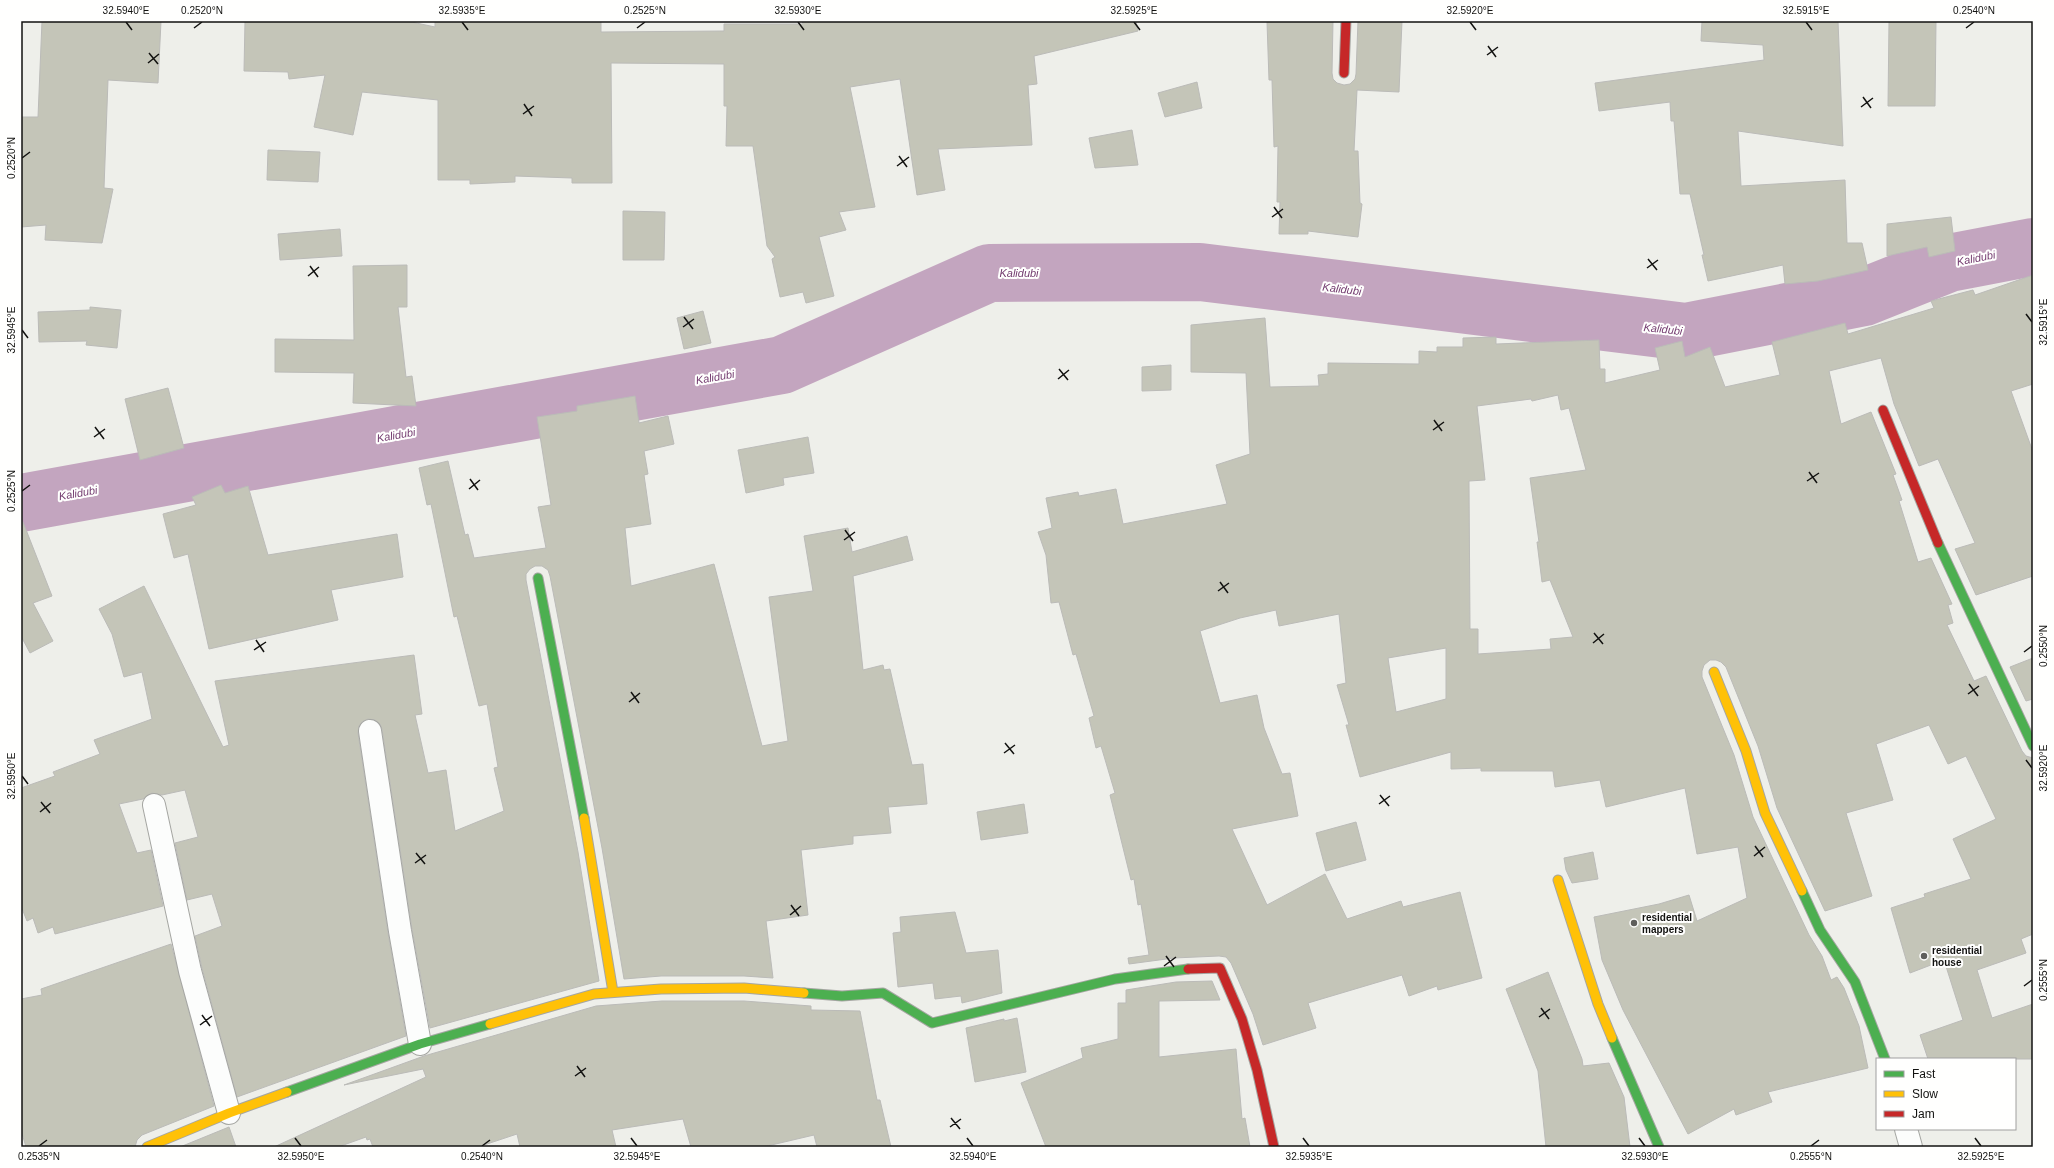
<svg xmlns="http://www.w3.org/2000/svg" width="2054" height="1168" font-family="Arial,sans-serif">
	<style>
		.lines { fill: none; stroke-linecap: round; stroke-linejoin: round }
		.river { stroke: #c3a5bf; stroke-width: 58 }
		.building { fill: #c4c5b8; stroke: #bbbbb8; fill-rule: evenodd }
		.street-casing { stroke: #a5a6a2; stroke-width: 24 }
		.fast-casing { stroke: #a5a6a2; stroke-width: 11 }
		.slow-casing { stroke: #a5a6a2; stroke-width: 11 }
		.jam-casing { stroke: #a5a6a2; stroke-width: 11 }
		.street { stroke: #fcfdfc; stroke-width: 22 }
		.fast { stroke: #4caf50; stroke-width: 9 }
		.slow { stroke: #ffc107; stroke-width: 9 }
		.jam { stroke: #c62828; stroke-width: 9 }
		.ticks { fill: none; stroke: #121210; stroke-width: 1.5 }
		.poi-dot { fill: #5f5f5c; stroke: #fffffe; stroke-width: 1.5 }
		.labels { text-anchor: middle; stroke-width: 4; stroke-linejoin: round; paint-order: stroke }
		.poi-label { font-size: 10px; font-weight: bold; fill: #121210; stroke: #fffffe; text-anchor: start }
		.water-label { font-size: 11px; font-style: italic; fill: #733b6f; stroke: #fffffe }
		.neatline { fill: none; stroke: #121210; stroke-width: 1.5 }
		.ticks-label { font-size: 10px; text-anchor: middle; fill: #121210 }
	</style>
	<rect width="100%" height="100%" fill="#eeefea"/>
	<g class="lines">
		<polyline class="river" points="21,503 782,365 989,273 1200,272 1686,332 1864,297 1949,263 2033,247"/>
	</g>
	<g class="building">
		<polygon points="42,21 161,21 158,83 108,80 104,188 113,189 102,243 45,240 46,225 21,227 21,117 38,117"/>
		<polygon points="245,21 407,21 435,27 435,21 601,21 601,32 724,31 724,24 803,24 802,21 1136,21 1138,31 1034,56 1037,84 1028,85 1032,145 938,149 945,190 917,195 900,79 850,87 875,207 839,212 846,230 819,237 834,296 806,303 803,292 780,297 772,259 775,257 767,246 753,146 726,146 727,106 724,106 724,64 611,63 612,183 572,183 572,178 515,176 515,182 470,184 470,180 438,180 438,100 362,92 353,135 314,127 325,75 289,79 288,72 244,71"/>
		<polygon points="1282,21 1333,21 1332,73 1333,79 1337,83 1344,85 1350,84 1355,79 1356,74 1358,21 1402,21 1399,92 1357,90 1354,151 1358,151 1360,203 1362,204 1358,237 1308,231 1308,234 1279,234 1280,202 1277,202 1278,146 1274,147 1272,80 1269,80 1267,22"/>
		<polygon points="1702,21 1838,21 1843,146 1738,131 1741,186 1845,180 1847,243 1862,243 1868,270 1818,281 1785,284 1783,265 1708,281 1702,255 1704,255 1690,194 1680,194 1674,121 1671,121 1670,102 1599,111 1595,83 1764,60 1763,45 1701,41"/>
		<polygon points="1889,21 1936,21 1935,106 1888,106"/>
		<polygon points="1197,82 1202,108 1165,117 1158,93"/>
		<polygon points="1132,130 1138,165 1095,168 1089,138"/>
		<polygon points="268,150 320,152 318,182 267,180"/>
		<polygon points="623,211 665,212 664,260 623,260"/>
		<polygon points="1951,217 1955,251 1929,257 1927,247 1887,256 1887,224"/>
		<polygon points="340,229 342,256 280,260 278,234"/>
		<polygon points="407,265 407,307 398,307 406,377 412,376 416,406 353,403 354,373 275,372 275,339 354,340 353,266"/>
		<path d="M2033,275V384L2011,391L2033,452V576L1976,595L1955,549L1975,543L1938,459L1919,466L1894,404L1881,358L1829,371L1841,424L1871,412L1896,474L1893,475L1902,500L1899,501L1918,562L1931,558L1952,604L1948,605L1953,623L1947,625L1974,681L1986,676L2022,751L2026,756L2033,758V934L2021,939L2026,953L1977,970L1992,1018L2033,1004V1059H1928L1920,1035L1963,1020L1944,960L1910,973L1891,908L1925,897L1924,894L1971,879L1953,839L1996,819L1966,756L1948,764L1929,725L1876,744L1893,800L1846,813L1872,896L1825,911L1777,808L1758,746L1726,667L1721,662L1716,660H1710L1704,665L1702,671V677L1734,755L1753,817L1809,935L1822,956L1831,980L1837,977L1844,988L1859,1026L1868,1068L1768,1092L1772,1102L1736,1115L1734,1109L1688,1134L1623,1010L1602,960L1594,917L1659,904L1689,895L1697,921L1747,898L1738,847L1697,854L1685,788L1606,807L1600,780L1555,787L1553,771H1481V768L1451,769V752L1360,777L1346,725H1349L1337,685L1346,683L1339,614L1279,626L1276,610L1240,618L1200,631L1220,703L1257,695L1264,728L1282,774L1290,773L1298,816L1232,829L1267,905L1325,874L1347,919L1401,901L1403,907L1460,892L1482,978L1438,990L1437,986L1409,996L1402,975L1308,1003L1316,1028L1263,1045L1253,1014L1231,963L1226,957L1219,956L1174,958L1129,964L1128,958L1149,955L1141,904L1138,905L1134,879L1131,880L1110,795L1115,793L1101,746L1096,748L1089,718L1094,716L1076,654L1073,655L1059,602L1051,603L1046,555L1038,532L1052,528L1046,498L1078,492L1079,496L1116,489L1123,524L1227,504L1216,465L1250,454L1246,373L1191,372V325L1265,318L1270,387L1319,386L1318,375L1328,374V363L1419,364V351L1437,352V347H1463V338L1496,337V344L1599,340L1600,369H1605V383L1660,370L1655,348L1682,341L1685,357L1710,347L1725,387L1780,375L1772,342L1845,323L1848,334L1934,308L1931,301L1973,290L1975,295ZM1558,395L1561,410L1569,408L1586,470L1530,478L1539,542H1537L1542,582L1550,580L1573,637L1550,639L1551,649L1478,654V629H1470L1469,481L1485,480L1477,406L1531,399L1532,401ZM1446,648V699L1396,712L1388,658Z"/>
		<polygon points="90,307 121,310 117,348 86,345 87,341 39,342 38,312 90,310"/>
		<polygon points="703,311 711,343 684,349 677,318"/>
		<polygon points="1171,365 1171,390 1142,391 1142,367"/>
		<polygon points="168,388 184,448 140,460 125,399"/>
		<polygon points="635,396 639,423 668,416 674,444 644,451 648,474 644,475 651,524 625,528 631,586 714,564 762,746 788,741 769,597 813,591 804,536 848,528 852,552 907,536 913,560 853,576 863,670 883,665 884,670 890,669 912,765 923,764 927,804 888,807 891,833 853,836 853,844 801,850 808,915 766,921 773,978 744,976 661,976 624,979 602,848 550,576 548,570 542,566 535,566 530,569 526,574 526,580 578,852 599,981 430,1028 412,929 382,729 380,724 375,720 368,719 362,722 359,726 358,733 388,933 406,1036 237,1097 202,968 195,936 222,926 212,894 187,900 175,843 198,837 185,790 162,795 152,793 143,799 119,804 137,853 151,850 163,906 55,934 53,927 38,933 33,918 27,921 21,906 21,788 55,776 53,772 100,754 94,740 152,719 142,672 124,677 112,634 99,609 144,586 223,747 229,745 215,681 414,655 422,714 415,715 428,773 446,770 455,831 504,811 494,768 498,767 487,704 479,706 457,616 454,617 431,504 427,505 419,468 448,461 465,535 468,534 474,558 546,548 538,507 551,505 537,417 577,411 577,406"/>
		<polygon points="808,437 814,473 783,478 784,485 746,493 738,450"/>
		<polygon points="221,485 225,493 248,486 268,555 397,534 403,577 331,590 338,620 209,649 188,554 174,558 163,514 196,505 192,497"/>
		<polygon points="21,522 23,522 52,596 33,603 53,641 30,653 21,636"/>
		<polygon points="2033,658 2033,699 2026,701 2010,667"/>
		<polygon points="1024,804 1028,833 981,840 977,812"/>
		<polygon points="1356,822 1366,860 1326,871 1316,833"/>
		<polygon points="1593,852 1598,879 1572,883 1566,870 1564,858"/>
		<polygon points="955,912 966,953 998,950 1002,993 962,1003 961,996 935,999 933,983 898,987 893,933 901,932 900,917"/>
		<polygon points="171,944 214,1106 142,1135 137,1140 135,1147 26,1147 21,1130 21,999 42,995 41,989"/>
		<polygon points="1548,972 1582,1059 1583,1066 1609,1063 1624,1097 1630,1147 1546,1147 1538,1071 1506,989"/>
		<polygon points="1212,981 1220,1000 1159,1001 1159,1057 1236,1049 1242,1119 1245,1118 1250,1147 1046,1147 1021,1083 1083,1058 1081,1048 1118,1039 1118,1003 1126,1003 1126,990 1176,982"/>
		<polygon points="662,1001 744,1001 811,1006 811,1010 860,1011 877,1100 880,1100 891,1147 817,1147 814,1135 763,1147 691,1147 683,1119 612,1130 616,1147 520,1147 517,1134 478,1147 373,1147 370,1139 367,1140 366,1137 338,1147 274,1147 426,1077 423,1069 344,1085 424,1056 596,1006"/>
		<polygon points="1017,1018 1026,1072 975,1082 966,1028 1004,1019 1004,1021"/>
		<polygon points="229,1127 236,1147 180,1147"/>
	</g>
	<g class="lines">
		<g class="street-casing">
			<g id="street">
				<polyline points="370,731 400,931 420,1044"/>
				<polyline points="154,805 190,971 229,1113"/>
				<polyline points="1906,1129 1911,1147"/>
			</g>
		</g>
		<g class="fast-casing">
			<g id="fast">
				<polyline points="1938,543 2033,746"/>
				<polyline points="538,578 584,818"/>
				<polyline points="1802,891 1820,930 1855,982 1885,1059"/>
				<polyline points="804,993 842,996 883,993 932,1023 1115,979 1188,969"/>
				<polyline points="1612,1038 1659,1147"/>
				<polyline points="287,1092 420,1044 490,1024"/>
			</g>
		</g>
		<g class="slow-casing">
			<g id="slow">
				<polyline points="1714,672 1746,751 1765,813 1802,891"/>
				<polyline points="584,818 613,992"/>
				<polyline points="1558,880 1598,1004 1612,1038"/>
				<polyline points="490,1024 594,994 661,989 744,988 804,993"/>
				<polyline points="147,1147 229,1113 287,1092"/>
			</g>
		</g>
		<g class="jam-casing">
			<g id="jam">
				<polyline points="1344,73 1346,21"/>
				<polyline points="1883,410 1938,543"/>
				<polyline points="1188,969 1220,968 1242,1019 1257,1070 1274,1147"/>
			</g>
		</g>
		<use href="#street" class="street"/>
		<use href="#fast" class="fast"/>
		<use href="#slow" class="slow"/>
		<use href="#jam" class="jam"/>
	</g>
	<path class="ticks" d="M126,22L132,30M462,22L468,30M798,22L804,30M1134,22L1140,30M1470,22L1476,30M1806,22L1812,30M194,28L202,22M637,28L645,22M1966,28L1974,22M1488,46L1496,57M149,53L158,64M1487,55L1498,47M148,63L159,54M1863,97L1871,108M524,104L532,116M1861,107L1873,98M523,114L534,106M899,156L907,167M22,158L30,152M897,166L909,157M1274,207L1282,218M1272,217L1283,209M1648,259L1657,270M310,266L318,277M1647,268L1658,260M308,276L319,267M2026,314L2032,322M684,317L693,329M683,327L694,319M22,330L28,338M1059,369L1068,380M1058,379L1069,370M1434,420L1442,431M95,427L104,439M1433,430L1444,422M94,437L105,429M1809,472L1817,483M470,479L478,490M1807,481L1819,473M469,489L480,480M22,491L30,485M845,530L853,541M844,540L855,532M1220,582L1228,593M1218,591L1229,583M1594,633L1603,644M256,640L264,652M1593,643L1604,634M254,650L266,642M2024,652L2032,646M1969,684L1978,696M631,692L639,703M1968,694L1979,686M629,702L640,693M1005,743L1014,754M1004,753L1015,745M2026,760L2032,768M22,776L28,784M1380,795L1389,806M41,802L50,813M1379,804L1390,796M40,812L51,803M1755,846L1763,857M416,853L425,864M1754,856L1765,847M415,863L426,855M791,905L799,916M790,915L801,906M1166,956L1174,967M1164,966L1176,957M2024,986L2032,980M1541,1008L1549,1019M202,1015L210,1026M1539,1017L1550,1009M200,1025L212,1016M577,1066L585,1077M575,1076L586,1068M951,1118L960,1129M950,1127L961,1119M295,1138L301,1146M631,1138L637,1146M967,1138L973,1146M1303,1138L1309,1146M1639,1138L1645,1146M1975,1138L1981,1146M39,1146L47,1140M482,1146L490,1140M1811,1146L1819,1140"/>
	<g class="poi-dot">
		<circle cx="1634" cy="923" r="4"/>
		<circle cx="1924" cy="956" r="4"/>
	</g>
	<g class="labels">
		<g class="poi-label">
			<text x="1642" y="921">residential<tspan x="1642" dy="12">mappers</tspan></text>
			<text x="1932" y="954">residential<tspan x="1932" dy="12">house</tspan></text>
		</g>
		<g class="water-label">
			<text transform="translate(1976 258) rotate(-11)" y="4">Kalidubi</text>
			<text x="1019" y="277">Kalidubi</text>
			<text transform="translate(1342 289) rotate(7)" y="4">Kalidubi</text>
			<text transform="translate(1663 329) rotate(6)" y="4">Kalidubi</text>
			<text transform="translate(715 377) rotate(-10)" y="4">Kalidubi</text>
			<text transform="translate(396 435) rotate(-10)" y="4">Kalidubi</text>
			<text transform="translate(78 493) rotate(-10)" y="4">Kalidubi</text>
		</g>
	</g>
	<rect width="2054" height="1168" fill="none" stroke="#fffffe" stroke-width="44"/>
	<rect x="1876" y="1058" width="140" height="72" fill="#fffffe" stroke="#a0a09f"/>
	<rect x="1884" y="1071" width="20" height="6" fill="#4caf50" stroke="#a0a09f"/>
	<text x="1912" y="1078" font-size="12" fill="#121210">Fast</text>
	<rect x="1884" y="1091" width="20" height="6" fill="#ffc107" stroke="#a0a09f"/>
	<text x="1912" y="1098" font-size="12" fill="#121210">Slow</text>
	<rect x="1884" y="1111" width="20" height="6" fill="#c62828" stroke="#a0a09f"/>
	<text x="1912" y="1118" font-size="12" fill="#121210">Jam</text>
	<rect x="22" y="22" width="2010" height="1124" class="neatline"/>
	<g class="ticks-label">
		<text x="126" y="14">32.5940°E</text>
		<text x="202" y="14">0.2520°N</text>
		<text x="462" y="14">32.5935°E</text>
		<text x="645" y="14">0.2525°N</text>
		<text x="798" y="14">32.5930°E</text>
		<text x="1134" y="14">32.5925°E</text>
		<text x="1470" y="14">32.5920°E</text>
		<text x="1806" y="14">32.5915°E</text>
		<text x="1974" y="14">0.2540°N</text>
		<text transform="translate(11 158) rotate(-90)" y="4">0.2520°N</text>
		<text transform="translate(2043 322) rotate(-90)" y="4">32.5915°E</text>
		<text transform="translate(11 330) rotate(-90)" y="4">32.5945°E</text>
		<text transform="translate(11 491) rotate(-90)" y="4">0.2525°N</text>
		<text transform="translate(2043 646) rotate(-90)" y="4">0.2550°N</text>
		<text transform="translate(2043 768) rotate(-90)" y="4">32.5920°E</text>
		<text transform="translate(11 776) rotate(-90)" y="4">32.5950°E</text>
		<text transform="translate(2043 980) rotate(-90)" y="4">0.2555°N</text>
		<text x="39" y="1160">0.2535°N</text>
		<text x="301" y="1160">32.5950°E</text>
		<text x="482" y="1160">0.2540°N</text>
		<text x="637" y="1160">32.5945°E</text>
		<text x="973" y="1160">32.5940°E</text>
		<text x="1309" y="1160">32.5935°E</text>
		<text x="1645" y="1160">32.5930°E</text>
		<text x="1811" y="1160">0.2555°N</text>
		<text x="1981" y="1160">32.5925°E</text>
	</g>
</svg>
